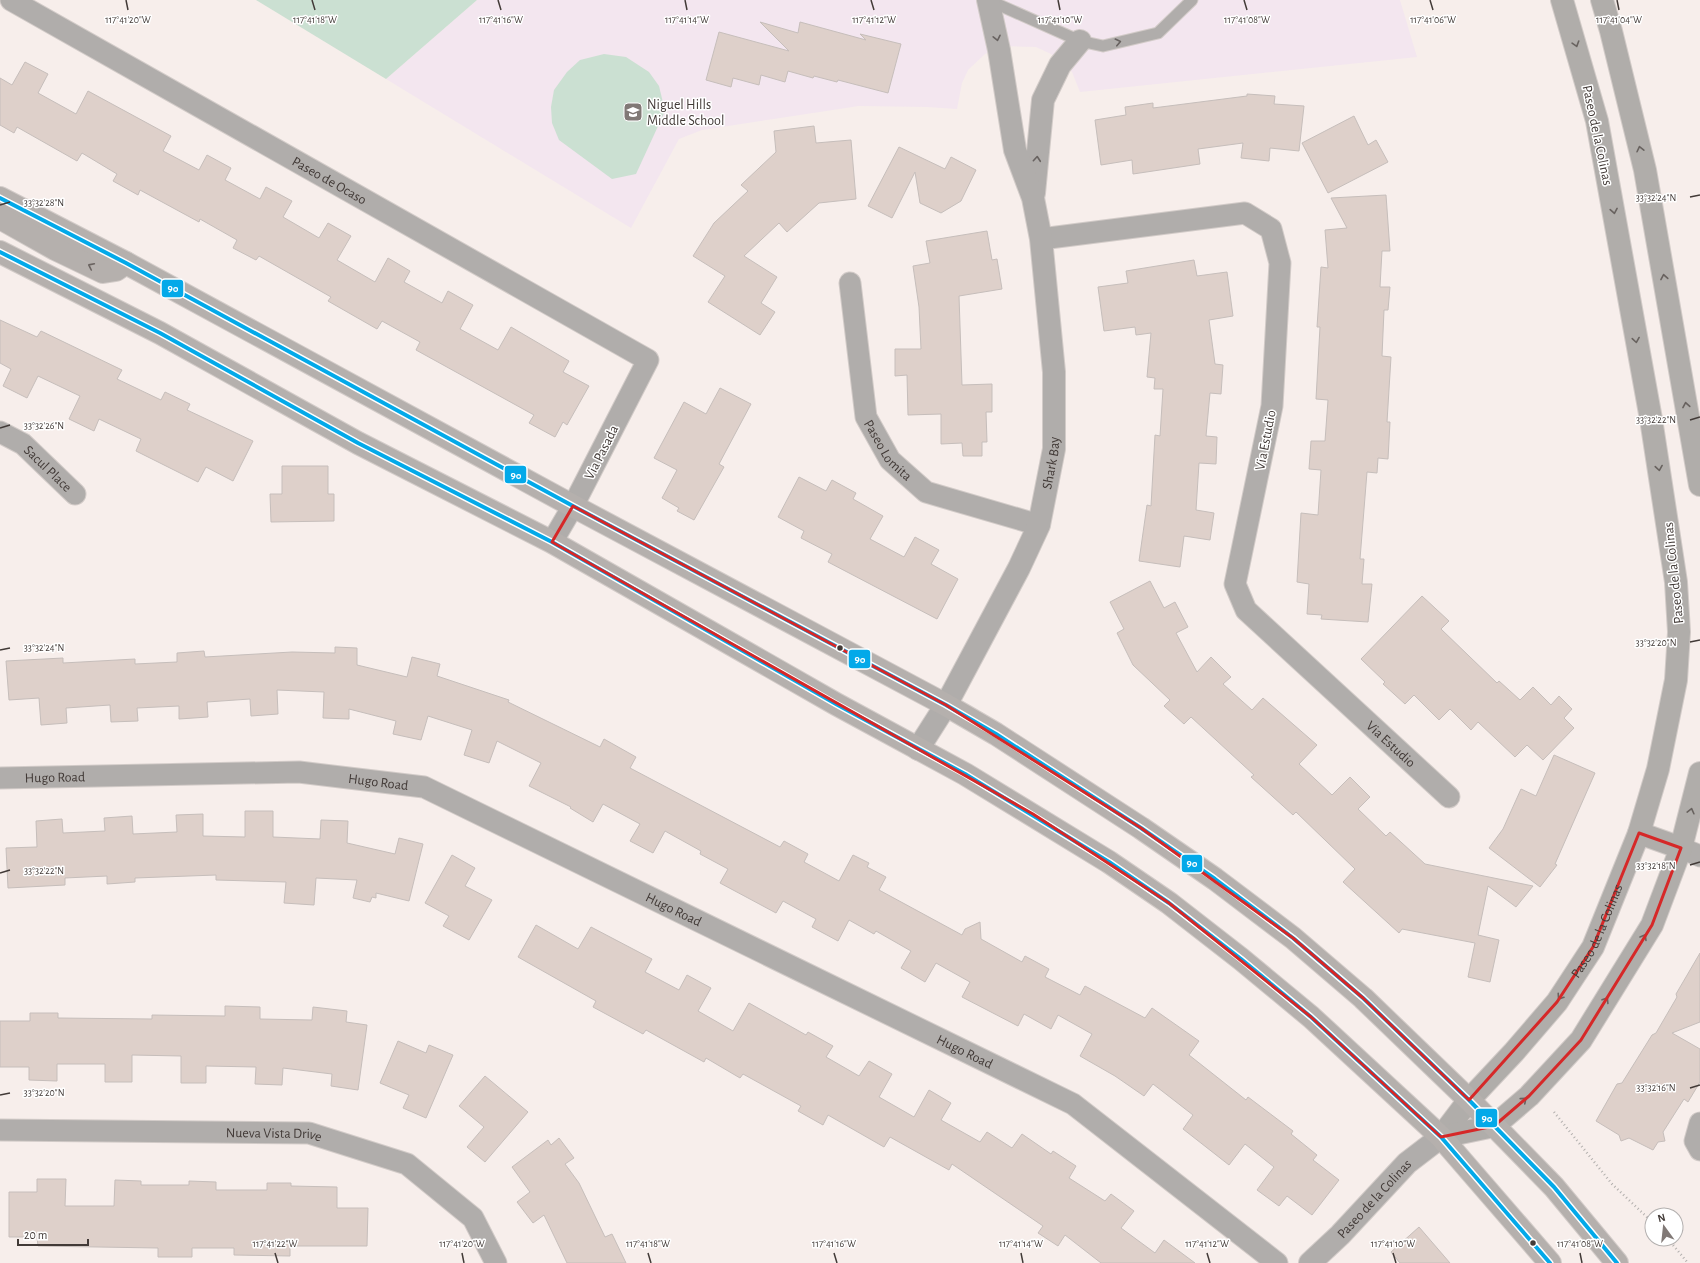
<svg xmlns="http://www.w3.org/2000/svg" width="1700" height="1263" font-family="'Alegreya Sans',sans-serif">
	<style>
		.education { fill: #f3e6ef }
		.green { fill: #cbe0d2 }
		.building { fill: #ded0ca; stroke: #c6bebb }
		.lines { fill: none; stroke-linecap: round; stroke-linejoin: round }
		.service-casing { stroke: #d2cbc8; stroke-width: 13 }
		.minor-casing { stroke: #d2cbc8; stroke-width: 23 }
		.tertiary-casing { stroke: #d2cbc8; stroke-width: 24 }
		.secondary-casing { stroke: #d2cbc8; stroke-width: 24 }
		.primary-casing { stroke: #d2cbc8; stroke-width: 24 }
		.path { stroke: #b2afad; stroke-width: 2.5; stroke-dasharray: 1 3; stroke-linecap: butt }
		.service { stroke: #b0adab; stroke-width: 11 }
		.minor { stroke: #b0adab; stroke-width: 21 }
		.tertiary { stroke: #b0adab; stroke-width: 22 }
		.secondary { stroke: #b0adaa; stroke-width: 22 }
		.primary { stroke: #b5b0ad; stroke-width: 22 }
		.bus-1-casing { stroke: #fff; stroke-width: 7 }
		.bus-1 { stroke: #03a9e9; stroke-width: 4 }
		.oneway { stroke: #686260 }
		.oneway2 { stroke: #68625f }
		.oneway3 { stroke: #6a6360 }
		.marked { fill: none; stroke: #d62828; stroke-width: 3; stroke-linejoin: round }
		.ticks { fill: none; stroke: #423a37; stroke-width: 1.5 }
		.bus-dot { fill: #423a37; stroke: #fff; stroke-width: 1.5 }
		.labels { text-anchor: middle; stroke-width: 3; stroke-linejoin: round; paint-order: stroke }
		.poi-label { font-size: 14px; fill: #423a37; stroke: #fff; text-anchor: start }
		.street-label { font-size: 14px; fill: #423a37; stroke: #fff }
		.ticks-label { font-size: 10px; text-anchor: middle; fill: #423a37; stroke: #fff; stroke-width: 3; stroke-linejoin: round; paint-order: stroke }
		.line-badge { stroke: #fff; stroke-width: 1.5 }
		.badge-label { font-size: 11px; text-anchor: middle; font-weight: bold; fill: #fff }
	</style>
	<rect width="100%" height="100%" fill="#f7eeeb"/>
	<polygon class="education" points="477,0 1400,0 1417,57 1080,92 1072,72 1051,54 1036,47 1004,46 985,54 968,70 962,83 957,109 927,107 859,106 702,130 679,139 631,228 386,79"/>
	<g class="green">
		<polygon points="256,0 477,0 386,79"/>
		<polygon points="604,54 626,57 649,72 659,86 665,111 636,174 612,179 559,140 552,123 551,107 554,90 567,72 580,60"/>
	</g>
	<g class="building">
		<polygon points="760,22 798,33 800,22 866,40 860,34 901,44 888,93 838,80 837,82 814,76 813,78 788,71 785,82 761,75 759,85 733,78 731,87 706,80 719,32 789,51"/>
		<polygon points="25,62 48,74 38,93 76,114 88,91 171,136 163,151 199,170 207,155 231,168 225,180 260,199 266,187 292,201 283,217 319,238 328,223 351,236 337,260 375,282 388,258 410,271 404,282 442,303 448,291 473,305 460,329 498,350 511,327 569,361 563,372 589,386 567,425 563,422 555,437 529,423 534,415 416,350 420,342 382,321 377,329 328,301 331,297 259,256 256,260 233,248 237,240 200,219 199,222 140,190 138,195 113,181 117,174 82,153 77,161 17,127 14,133 0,125 0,78 12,85"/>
		<polygon points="1247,94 1275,96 1274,104 1304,106 1299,151 1270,148 1269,161 1241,158 1243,143 1198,149 1200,164 1133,174 1132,160 1101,165 1095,120 1126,115 1125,107 1153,103 1153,108 1247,96"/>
		<polygon points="1354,116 1368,145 1376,140 1388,162 1328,193 1302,143"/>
		<polygon points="814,126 816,143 851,140 856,199 819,203 787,232 779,223 744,256 777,277 761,303 775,312 760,335 708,302 725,276 693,256 714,223 748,191 741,185 776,152 774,131"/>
		<polygon points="899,147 945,169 951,157 976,170 961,201 941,213 920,203 915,172 892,218 868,206"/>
		<polygon points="1386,195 1390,251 1382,251 1380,287 1390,287 1388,310 1384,310 1382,356 1391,357 1387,422 1390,422 1388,459 1378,458 1377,473 1367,472 1360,559 1364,559 1362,584 1372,584 1368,622 1321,619 1322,615 1307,614 1309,584 1297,582 1301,513 1318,515 1321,470 1309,469 1311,441 1325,441 1328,400 1316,399 1320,327 1317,327 1321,267 1328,268 1325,230 1347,228 1331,198"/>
		<polygon points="987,231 992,260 997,259 1002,289 959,296 962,385 992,384 992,412 986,412 987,442 982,442 982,456 963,456 962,443 941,444 941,414 908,415 907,375 895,376 895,349 921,349 919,307 913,266 930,263 926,241"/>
		<polygon points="1194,260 1197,276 1227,272 1233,316 1209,320 1215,364 1223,365 1221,394 1210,393 1206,436 1217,437 1216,464 1199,463 1196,510 1214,513 1210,540 1184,536 1180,567 1139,561 1147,505 1151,506 1155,435 1160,436 1163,389 1154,389 1155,378 1147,377 1151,333 1136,335 1135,327 1104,331 1098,287 1128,283 1126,271"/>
		<polygon points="0,320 37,337 41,331 122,370 117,379 161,400 165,392 190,404 187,410 253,441 233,481 206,467 198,482 136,451 141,439 99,419 94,431 69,419 80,396 38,376 27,398 3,386 11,369 0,363"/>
		<polygon points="720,388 751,404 719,464 724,467 694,520 677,511 679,508 662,498 677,470 654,458 684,402 706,414"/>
		<polygon points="282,466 328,466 328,494 334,494 334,521 271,522 270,494 282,494"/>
		<polygon points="799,477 826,491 832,480 856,493 853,499 883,516 870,539 904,557 915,537 939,550 931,564 958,579 937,619 828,562 832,554 801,538 804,531 778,517"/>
		<polygon points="1150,581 1164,608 1175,602 1188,627 1176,633 1197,672 1211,657 1231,677 1223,684 1252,710 1263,698 1317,745 1299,764 1332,795 1350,777 1370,797 1358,809 1386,836 1390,832 1425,864 1533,886 1516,907 1488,886 1478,935 1499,940 1490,982 1468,977 1475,943 1402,929 1399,933 1343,882 1355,869 1296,812 1293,815 1251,777 1254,775 1191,717 1184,724 1164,706 1170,700 1133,665 1117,633 1124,629 1110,602"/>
		<polygon points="1422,596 1449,621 1441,629 1497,683 1499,681 1520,700 1533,687 1551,705 1559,696 1572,709 1564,718 1574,728 1543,760 1527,745 1515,757 1478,722 1471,730 1450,709 1439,720 1414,695 1405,704 1383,684 1385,682 1361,659"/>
		<polygon points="335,647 357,648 357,665 407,677 412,657 440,664 437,676 509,700 508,702 600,747 604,739 636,757 630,768 780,847 784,841 808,854 804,862 839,881 853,855 869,863 867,867 886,877 879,890 962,935 965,929 980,922 981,939 1022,962 1025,956 1049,969 1045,977 1080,995 1085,986 1145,1018 1152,1008 1199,1041 1189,1055 1246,1100 1248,1097 1293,1131 1291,1134 1317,1155 1313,1160 1339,1180 1312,1215 1287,1196 1279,1206 1257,1190 1274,1167 1245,1144 1229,1165 1183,1129 1193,1115 1153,1084 1144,1096 1115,1076 1080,1056 1092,1034 1058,1015 1051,1029 1024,1014 1018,1026 962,997 970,982 936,963 925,982 901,968 911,951 876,931 874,934 849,920 838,941 812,927 816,919 783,901 776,913 720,883 728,869 700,854 701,851 665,831 653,853 630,841 640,824 603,804 593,822 570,808 571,807 529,786 541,763 497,741 489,763 464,755 472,730 428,716 421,740 393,734 396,721 349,709 349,719 323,718 324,692 277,690 278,714 251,716 250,699 207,702 208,717 179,719 179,706 137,708 138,721 111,722 110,705 66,708 67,723 41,725 39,698 9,700 6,661 63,658 63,663 135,659 135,664 177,662 177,653 204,651 205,657 292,652 335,653"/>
		<polygon points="1554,755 1595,773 1555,864 1557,865 1540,887 1489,848 1503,829 1521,789 1536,796"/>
		<polygon points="245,811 273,811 273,837 320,839 321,820 348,821 347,843 395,854 399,838 423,844 409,901 376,893 376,898 372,897 370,902 353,898 357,880 316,878 314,905 284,903 286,882 216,880 216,875 135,878 135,882 107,884 107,876 65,878 65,885 8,888 6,848 37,847 36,821 62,819 63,833 105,831 104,818 132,816 133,834 177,832 176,815 203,814 203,836 245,837"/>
		<polygon points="452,855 475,868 465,886 492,900 469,940 443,926 449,916 425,903"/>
		<polygon points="536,925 578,949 591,927 652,959 645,972 679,990 687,975 711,988 698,1011 733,1031 749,1003 806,1035 808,1032 833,1046 826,1057 859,1076 869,1061 892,1074 879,1097 914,1117 929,1090 951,1103 941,1120 980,1142 987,1132 1012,1148 1022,1134 1051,1154 1053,1151 1076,1166 1069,1178 1105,1201 1111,1194 1134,1211 1121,1228 1155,1253 1164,1240 1195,1263 1101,1263 1065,1235 1058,1246 1038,1233 1043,1226 952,1164 949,1170 890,1137 884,1147 828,1115 823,1125 798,1111 801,1106 743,1074 740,1078 706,1058 704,1062 646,1030 643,1034 593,1007 596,1001 518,957"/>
		<polygon points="1700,953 1700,1022 1672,1033 1700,1049 1700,1082 1688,1102 1684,1099 1663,1132 1665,1141 1658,1142 1653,1150 1629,1138 1621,1141 1619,1135 1596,1121 1617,1084 1622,1083 1652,1035 1656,1033 1677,997 1676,994"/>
		<polygon points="225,1006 260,1007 260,1019 312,1020 313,1007 347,1011 346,1022 367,1025 358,1090 331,1086 332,1074 283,1068 282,1085 255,1084 256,1067 206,1066 206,1083 181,1083 181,1056 132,1055 132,1082 105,1082 105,1064 57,1064 57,1081 29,1080 29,1067 0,1067 0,1021 30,1021 30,1013 58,1013 58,1018 152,1019 152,1015 225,1016"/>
		<polygon points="398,1041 426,1053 429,1045 453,1055 426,1118 403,1108 409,1095 380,1083"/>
		<polygon points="485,1076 528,1112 485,1162 467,1147 484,1127 459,1106"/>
		<polygon points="559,1138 574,1158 565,1164 579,1183 605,1237 612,1234 626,1263 567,1263 544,1215 533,1223 517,1202 530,1192 512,1167 548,1140 551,1145"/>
		<polygon points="37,1179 66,1179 65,1206 114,1206 115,1180 141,1181 141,1185 189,1185 189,1181 216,1182 216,1190 267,1190 267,1183 291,1183 291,1186 337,1187 337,1208 368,1208 367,1246 290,1246 290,1256 234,1255 234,1248 192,1248 192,1257 158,1257 158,1248 38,1246 37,1237 9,1237 9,1192 37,1192"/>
		<polygon points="1419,1227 1450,1263 1400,1263 1391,1252"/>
	</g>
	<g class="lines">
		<g class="service-casing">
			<polyline id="service" points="988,0 1080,41 1103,46 1158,33 1192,0"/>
		</g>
		<g class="minor-casing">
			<g id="minor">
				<path id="s1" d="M11,0L648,360L573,506L552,542"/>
				<path id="s2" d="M1041,239L1245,213L1271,229L1280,263L1272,406L1235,584L1246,610L1449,797"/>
				<path id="s3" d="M850,283L866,417L890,460L926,492L1039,525"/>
				<path id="s4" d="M0,432L23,444L75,494"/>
				<path id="s5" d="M0,778L299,772L424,787L1073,1104L1277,1263"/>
				<polyline points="1681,848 1700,856"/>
				<polyline points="1700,1123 1695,1141 1700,1150"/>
				<path id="s6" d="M0,1130L309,1133L407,1164L473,1218L496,1263"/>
			</g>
		</g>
		<g class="tertiary-casing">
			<g id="tertiary">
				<polyline points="1034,193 1043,100 1060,65 1080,41"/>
				<path id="s7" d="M918,749L946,705L1019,568L1039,525L1054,449V372L1041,239L1033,198L1015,150L999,50L988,0"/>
				<path id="s8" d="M1310,1263L1340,1235L1407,1163L1441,1137"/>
			</g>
		</g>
		<g class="secondary-casing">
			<g id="secondary">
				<polyline points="1602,0 1611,31 1645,170 1700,485"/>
				<polyline points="1639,833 1681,848"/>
				<path id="s9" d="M1441,1137L1469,1100L1514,1052L1557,1002L1593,947L1639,833L1658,769L1676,680L1679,632L1676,582L1651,419L1597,121L1562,0"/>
				<polyline points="1441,1137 1494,1126 1529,1096 1581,1040 1652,925 1681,848 1700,773"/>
			</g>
		</g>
		<g class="primary-casing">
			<g id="primary">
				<polyline points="0,198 126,263 573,506 946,705 996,734 1141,828 1215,879 1293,938 1363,998 1469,1100 1554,1187 1617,1263"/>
				<polyline points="0,218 55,249 103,272 116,270 126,263"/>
				<polyline points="0,252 160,333 358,443 552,542 836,704 965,774 1109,862 1169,903 1241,959 1311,1017 1441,1137 1550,1263"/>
			</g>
		</g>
		<g class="path">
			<polyline points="1554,1112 1612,1184 1652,1222"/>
			<polyline points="1668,1239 1688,1263"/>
		</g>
		<use href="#service" class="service"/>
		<use href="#minor" class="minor"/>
		<use href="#tertiary" class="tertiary"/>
		<use href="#secondary" class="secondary"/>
		<use href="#primary" class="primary"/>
		<g class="bus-1-casing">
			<g id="bus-1">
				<polyline points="0,198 126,263 573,506 946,705 996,734 1141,828 1215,879 1293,938 1363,998 1469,1100 1554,1187 1617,1263"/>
				<polyline points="0,252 160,333 358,443 552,542 836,704 965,774 1109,862 1169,903 1241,959 1311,1017 1441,1137 1550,1263"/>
			</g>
		</g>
		<use href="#bus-1" class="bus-1"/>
	</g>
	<defs><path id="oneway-chevron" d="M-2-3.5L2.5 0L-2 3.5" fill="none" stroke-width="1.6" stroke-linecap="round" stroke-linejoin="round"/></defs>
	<g class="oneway">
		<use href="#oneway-chevron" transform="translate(997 38) rotate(78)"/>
		<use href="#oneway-chevron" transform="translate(1118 42) rotate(-13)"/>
		<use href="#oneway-chevron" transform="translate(1037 159) rotate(-85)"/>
	</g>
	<g class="oneway2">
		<use href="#oneway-chevron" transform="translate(1576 44) rotate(73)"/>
		<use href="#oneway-chevron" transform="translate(1640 149) rotate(-103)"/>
		<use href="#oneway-chevron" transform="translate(1614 211) rotate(80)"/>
		<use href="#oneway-chevron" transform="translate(1664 277) rotate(-100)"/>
		<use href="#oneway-chevron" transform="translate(1636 340) rotate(81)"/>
		<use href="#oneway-chevron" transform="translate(1686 405) rotate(-100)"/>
		<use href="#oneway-chevron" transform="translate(1659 468) rotate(81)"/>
		<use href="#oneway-chevron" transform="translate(1691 811) rotate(-76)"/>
		<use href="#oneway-chevron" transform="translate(1644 937) rotate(-59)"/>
		<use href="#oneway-chevron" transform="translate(1560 997) rotate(124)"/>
		<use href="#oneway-chevron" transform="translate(1606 1000) rotate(-58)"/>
		<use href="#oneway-chevron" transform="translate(1524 1100) rotate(-41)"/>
	</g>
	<use class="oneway3" href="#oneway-chevron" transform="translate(91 266) rotate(-154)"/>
	<path class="marked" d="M573,506L946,705L1141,828L1293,938L1363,998L1469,1100L1557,1002L1593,947L1639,833L1681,848L1652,925L1581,1040L1529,1096L1494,1126L1441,1137L1311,1017L1169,903L1033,814L552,542Z"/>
	<path class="ticks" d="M126,0L128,10M312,0L315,10M498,0L501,10M685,0L687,10M871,0L874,10M1058,0L1060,10M1244,0L1247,10M1430,0L1433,10M1617,0L1619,10M1690,197L1700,195M0,205L10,202M1690,420L1700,417M0,428L10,425M1690,642L1700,640M0,650L10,648M1690,865L1700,862M0,873L10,870M1690,1088L1700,1085M0,1095L10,1093M275,1253L278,1263M462,1253L464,1263M648,1253L651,1263M834,1253L837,1263M1021,1253L1023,1263M1207,1253L1210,1263M1393,1253L1396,1263M1580,1253L1582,1263"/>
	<defs>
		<g id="school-square" transform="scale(1)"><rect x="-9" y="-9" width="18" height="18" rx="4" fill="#817976" stroke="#fff"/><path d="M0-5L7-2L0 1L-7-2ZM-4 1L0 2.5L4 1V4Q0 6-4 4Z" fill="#fff"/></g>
	</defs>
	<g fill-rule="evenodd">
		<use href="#school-square" x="633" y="112"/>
	</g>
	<g class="bus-dot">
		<circle cx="840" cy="648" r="3.5"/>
		<circle cx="1533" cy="1243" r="3.5"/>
	</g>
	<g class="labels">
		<g class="poi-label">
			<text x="647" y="109">Niguel Hills<tspan x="647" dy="16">Middle School</tspan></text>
		</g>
		<g class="street-label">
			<text transform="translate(1598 135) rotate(78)" y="5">Paseo de la Colinas</text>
			<text dy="5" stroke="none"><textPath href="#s1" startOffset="366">Paseo de Ocaso</textPath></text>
			<text transform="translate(1265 440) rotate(-79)" y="5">Via Estudio</text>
			<text dy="5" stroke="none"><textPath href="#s3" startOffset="175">Paseo Lomita</textPath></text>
			<text transform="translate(601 452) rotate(-63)" y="5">Via Pasada</text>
			<text dy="5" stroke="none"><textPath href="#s7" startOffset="318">Shark Bay</textPath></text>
			<text dy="5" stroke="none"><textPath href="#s4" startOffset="61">Sacul Place</textPath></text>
			<text transform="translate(1673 573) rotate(-96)" y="5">Paseo de la Colinas</text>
			<text dy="5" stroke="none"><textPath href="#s2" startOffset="822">Via Estudio</textPath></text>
			<text dy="5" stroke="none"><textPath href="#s5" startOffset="55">Hugo Road</textPath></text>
			<text dy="5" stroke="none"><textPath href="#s5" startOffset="379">Hugo Road</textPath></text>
			<text dy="5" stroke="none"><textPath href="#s5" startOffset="703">Hugo Road</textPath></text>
			<text dy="5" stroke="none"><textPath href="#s9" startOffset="260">Paseo de la Colinas</textPath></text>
			<text dy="5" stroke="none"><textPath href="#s5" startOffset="1027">Hugo Road</textPath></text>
			<text dy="5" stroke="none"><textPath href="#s6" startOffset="274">Nueva Vista Drive</textPath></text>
			<text dy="5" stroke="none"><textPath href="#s8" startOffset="91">Paseo de la Colinas</textPath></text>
		</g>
	</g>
	<g class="ticks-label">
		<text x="1060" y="23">117°41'10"W</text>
		<text x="1619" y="23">117°41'04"W</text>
		<text x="128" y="23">117°41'20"W</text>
		<text x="315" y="23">117°41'18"W</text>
		<text x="501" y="23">117°41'16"W</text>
		<text x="687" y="23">117°41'14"W</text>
		<text x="874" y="23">117°41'12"W</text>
		<text x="1247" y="23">117°41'08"W</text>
		<text x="1433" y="23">117°41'06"W</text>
		<text x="1656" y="201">33°32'24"N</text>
		<text x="44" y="206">33°32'28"N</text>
		<text x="1656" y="423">33°32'22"N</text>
		<text x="44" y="429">33°32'26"N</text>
		<text x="1656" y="646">33°32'20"N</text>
		<text x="44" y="651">33°32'24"N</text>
		<text x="1656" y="869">33°32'18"N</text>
		<text x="44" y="874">33°32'22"N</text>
		<text x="1656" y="1091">33°32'16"N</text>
		<text x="44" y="1096">33°32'20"N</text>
		<text x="275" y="1247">117°41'22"W</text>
		<text x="462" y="1247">117°41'20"W</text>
		<text x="648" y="1247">117°41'18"W</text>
		<text x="834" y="1247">117°41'16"W</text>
		<text x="1021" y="1247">117°41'14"W</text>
		<text x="1207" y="1247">117°41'12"W</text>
		<text x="1393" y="1247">117°41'10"W</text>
		<text x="1580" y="1247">117°41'08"W</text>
	</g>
	<g class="line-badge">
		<rect x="161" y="279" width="23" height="19" rx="4" fill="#03a9e9"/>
		<rect x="504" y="465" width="23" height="19" rx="4" fill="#03a9e9"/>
		<rect x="848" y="649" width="23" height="20" rx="4" fill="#03a9e9"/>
		<rect x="1181" y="854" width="22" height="19" rx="4" fill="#03a9e9"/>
		<rect x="1475" y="1108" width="23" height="20" rx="4" fill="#03a9e9"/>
	</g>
	<g class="badge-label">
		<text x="173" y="292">90</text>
		<text x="516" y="479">90</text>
		<text x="860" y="663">90</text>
		<text x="1192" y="867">90</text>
		<text x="1487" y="1122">90</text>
	</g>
	<g transform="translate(1664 1227) rotate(345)"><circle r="19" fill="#ffffff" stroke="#b3b0af"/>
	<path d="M0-3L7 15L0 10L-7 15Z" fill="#817976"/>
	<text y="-6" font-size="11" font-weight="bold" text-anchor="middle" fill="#423a37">N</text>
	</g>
	<path d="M18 1239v6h70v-6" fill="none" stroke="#423a37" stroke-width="2"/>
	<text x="24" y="1239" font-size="12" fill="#423a37" stroke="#ffffff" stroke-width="3" paint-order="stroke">20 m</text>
</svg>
